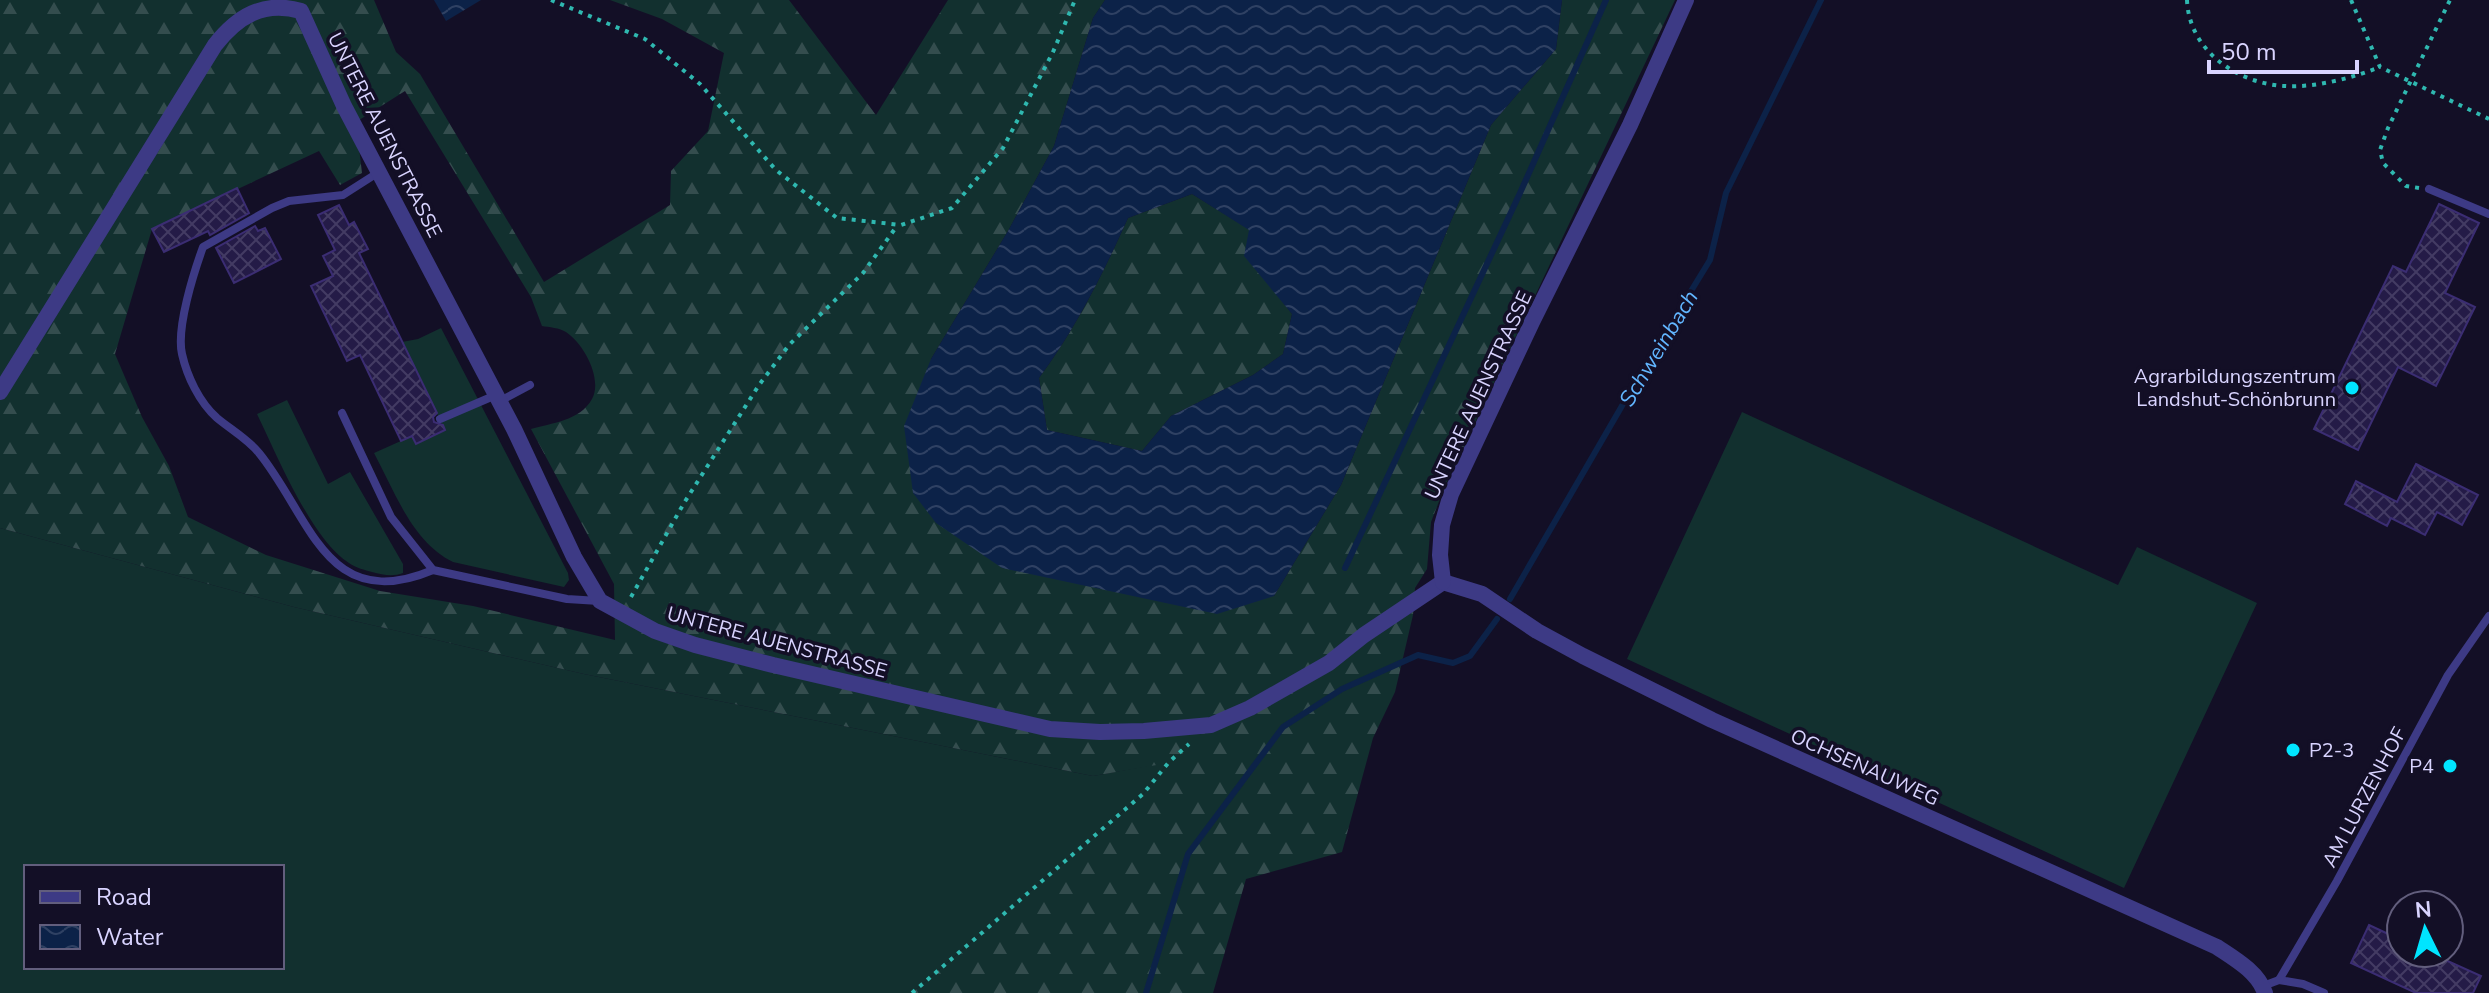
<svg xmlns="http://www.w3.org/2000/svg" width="2489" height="993" font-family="'Nunito Sans',sans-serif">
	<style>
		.grass { fill: #12302f; fill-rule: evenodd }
		.forest { fill: url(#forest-firs); fill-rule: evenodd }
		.water { fill: url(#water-waves); fill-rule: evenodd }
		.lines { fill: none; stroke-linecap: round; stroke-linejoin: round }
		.stream { stroke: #0c2248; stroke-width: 6 }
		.building { fill: url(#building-cross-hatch); stroke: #3b2d73; stroke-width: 2 }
		.path { stroke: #2fb8b0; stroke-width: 4; stroke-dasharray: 4 6; stroke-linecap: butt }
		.lane { stroke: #3d3a85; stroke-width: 8 }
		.street { stroke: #3d3a85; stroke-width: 16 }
		.poi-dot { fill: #00e5ff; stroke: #130f26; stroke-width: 3 }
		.labels { text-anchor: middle; stroke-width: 7; stroke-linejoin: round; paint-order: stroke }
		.street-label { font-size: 20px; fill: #d9d4ff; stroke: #130f26 }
		.poi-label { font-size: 20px; fill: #d9d4ff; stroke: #130f26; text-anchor: end }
		.water-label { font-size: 22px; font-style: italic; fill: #62b6ff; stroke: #130f26 }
	</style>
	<defs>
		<pattern id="forest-firs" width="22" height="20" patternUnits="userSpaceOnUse" patternTransform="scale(2)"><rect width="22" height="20" fill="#12302f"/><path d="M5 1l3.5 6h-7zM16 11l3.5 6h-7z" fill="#344d4e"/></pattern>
		<pattern id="water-waves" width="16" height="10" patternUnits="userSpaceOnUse" patternTransform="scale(2)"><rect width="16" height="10" fill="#0c2248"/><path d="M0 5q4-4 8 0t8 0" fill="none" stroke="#2f4163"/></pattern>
		<pattern id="building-cross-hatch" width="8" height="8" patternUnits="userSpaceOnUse" patternTransform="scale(2)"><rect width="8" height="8" fill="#241b47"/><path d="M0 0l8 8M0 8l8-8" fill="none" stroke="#433b63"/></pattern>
	</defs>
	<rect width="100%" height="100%" fill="#130f26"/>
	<g class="grass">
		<path d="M441,328L568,573L569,580L564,587L453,562C412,542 395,492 374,453L412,436L417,444L445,430L402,342L418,339Z"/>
		<path d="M287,400L328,484L350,472L403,564V573C393,577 383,575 372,572C365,570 356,568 349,563C311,539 277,455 257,414Z"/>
		<polygon points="1742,412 2118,585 2137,547 2257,603 2124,888 1627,659"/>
		<path d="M0,528L294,607L584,674L1093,776L1169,762L1143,794L912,993H0ZM26,867H282V967H26Z"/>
	</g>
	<g class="forest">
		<path d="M0,0H374L396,52L420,74L544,282L670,205L671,171L708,131L724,53L662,19L610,0H789L876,115L948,0H1105L1093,18L1054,146L1008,231L931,359L1274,596L1341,485L1491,125L1556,49L1562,0H1675L1445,486L1431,522L1427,569L1415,588L1413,615L1395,692L1373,738L1342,852L1246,879L1213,993H912L1143,794L1168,763L1093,776L584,674L294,607L0,528ZM405,91L531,297L542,326C549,327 560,328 566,332C584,344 603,379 592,399C580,421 551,423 531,429L614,584L615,640L473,606L380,591L266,555L188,517L169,466L142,417L115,354L152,229L319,151L340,185L362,173L356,122Z"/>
		<path d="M1192,194L1250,230L1271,287L1292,314L1283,354L1253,375L1171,416L1142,451L1047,430L1039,378C1076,328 1103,274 1128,218Z"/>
	</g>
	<g class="water">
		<polygon points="434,0 481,0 446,21"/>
		<path d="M1105,0H1562L1556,49L1491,125L1341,485L1274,596L1217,614L1002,568L936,523L913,493L904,426L931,359L1008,231L1054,146L1093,18ZM1192,194L1249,230L1244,256L1292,314L1283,354L1253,375L1171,416L1142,451L1047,430L1039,378C1076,328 1103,274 1128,218Z"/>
	</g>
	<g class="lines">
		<g class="stream">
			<polyline points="1345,568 1520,193 1606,0"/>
			<polyline points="1510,599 1630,392 1663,349 1688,296 1710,260 1726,193 1821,0"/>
			<polyline points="1146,993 1188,854 1283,727 1342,689 1418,655 1453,663 1470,656 1497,619"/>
		</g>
	</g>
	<g class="building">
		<polygon points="237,188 249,213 210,235 208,231 164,252 152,229"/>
		<polygon points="2439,204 2479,223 2445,293 2475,307 2436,386 2398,367 2358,450 2314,429 2393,266 2406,272"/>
		<polygon points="339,205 349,225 354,222 368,249 359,253 437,413 433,417 434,422 443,425 445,430 416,444 412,436 401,441 360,355 347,361 311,286 333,276 323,256 335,250 318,215"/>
		<polygon points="255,226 258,231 265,228 281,259 234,283 216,248"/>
		<polygon points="2416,464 2478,495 2462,525 2437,512 2425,535 2391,518 2387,526 2345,504 2356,481 2397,502"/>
		<polygon points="2369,925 2401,940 2401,953 2430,953 2481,976 2473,993 2416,993 2351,963"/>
	</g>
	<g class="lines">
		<g class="path">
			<polyline points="551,0 645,39 700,84 776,170 837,218 901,225 952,208 1003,148 1053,52 1075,0"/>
			<path d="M2187,0C2189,50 2236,83 2284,86C2315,88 2352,78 2380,67"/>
			<polyline points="2351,0 2380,67 2489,119"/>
			<polyline points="2419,188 2406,186 2383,163 2380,150 2388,128 2450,0"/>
			<polyline points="631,597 684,503 759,385 789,345 863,273 897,226"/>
			<polyline points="912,993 1143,794 1169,762 1189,744"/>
		</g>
		<g class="lane">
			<path d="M379,172L343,195L289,201L272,208L203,247C194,272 176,328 182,354C187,376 199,402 217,418C230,429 248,439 259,453C311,517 326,615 433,570"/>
			<polyline points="2429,189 2489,214"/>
			<polyline points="500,401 530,385"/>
			<polyline points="342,413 391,517 433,570 567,599 599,601"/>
			<polyline points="440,419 496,395"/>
			<polyline points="2279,980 2303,984 2324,993"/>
			<polyline points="2263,986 2279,980 2337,881 2448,675 2489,616"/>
		</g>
		<g class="street">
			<path d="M0,392L215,45C237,17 263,0 301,11L344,106L514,429L574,557L600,601L655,631L695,645L773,665L1050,729L1100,732L1144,731L1211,725L1250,708L1329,663L1364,635L1443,582"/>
			<path d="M1443,582L1482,594L1537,631L1583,656L1712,720L2217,947C2235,959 2258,972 2265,993"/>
			<polyline points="1443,582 1440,555 1442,525 1451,494 1532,322 1630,125 1686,0"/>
		</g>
	</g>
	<g class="poi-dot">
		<circle cx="2352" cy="388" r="8"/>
		<circle cx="2293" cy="750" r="8"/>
		<circle cx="2450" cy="766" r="8"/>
	</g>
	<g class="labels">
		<g class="street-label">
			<text transform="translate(385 135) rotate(63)" y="7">UNTERE AUENSTRASSE</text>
			<text transform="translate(1478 395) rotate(-65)" y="7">UNTERE AUENSTRASSE</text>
			<text transform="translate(777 642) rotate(15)" y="7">UNTERE AUENSTRASSE</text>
			<text transform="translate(1865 767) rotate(24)" y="7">OCHSENAUWEG</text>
			<text transform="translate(2364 797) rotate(-62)" y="7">AM LURZENHOF</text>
		</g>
		<g class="poi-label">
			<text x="2336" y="383">Agrarbildungszentrum<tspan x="2336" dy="23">Landshut-Schönbrunn</tspan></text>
			<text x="2309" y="757" text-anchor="start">P2-3</text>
			<text x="2434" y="773">P4</text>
		</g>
		<g class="water-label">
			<text transform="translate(1658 348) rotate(-59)" y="8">Schweinbach</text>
		</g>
	</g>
	<rect x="24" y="865" width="260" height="104" fill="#130f26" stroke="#625e7d" stroke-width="2"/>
	<rect x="40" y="891" width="40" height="12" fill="#3d3a85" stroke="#625e7d" stroke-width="2"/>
	<text x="96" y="905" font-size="24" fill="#d9d4ff">Road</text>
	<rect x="40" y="925" width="40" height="24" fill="url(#water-waves)" stroke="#625e7d" stroke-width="2"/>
	<text x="96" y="945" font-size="24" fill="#d9d4ff">Water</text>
	<g transform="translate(2425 929) rotate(355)"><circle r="38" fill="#130f26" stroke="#625e7d" stroke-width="2"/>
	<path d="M0-6L14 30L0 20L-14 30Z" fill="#00e5ff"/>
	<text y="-12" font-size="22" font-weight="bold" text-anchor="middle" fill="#d9d4ff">N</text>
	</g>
	<path d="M2209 60v12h148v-12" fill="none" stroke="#d9d4ff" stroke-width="4"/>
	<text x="2221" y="60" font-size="24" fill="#d9d4ff" stroke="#130f26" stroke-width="6" paint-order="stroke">50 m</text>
</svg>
